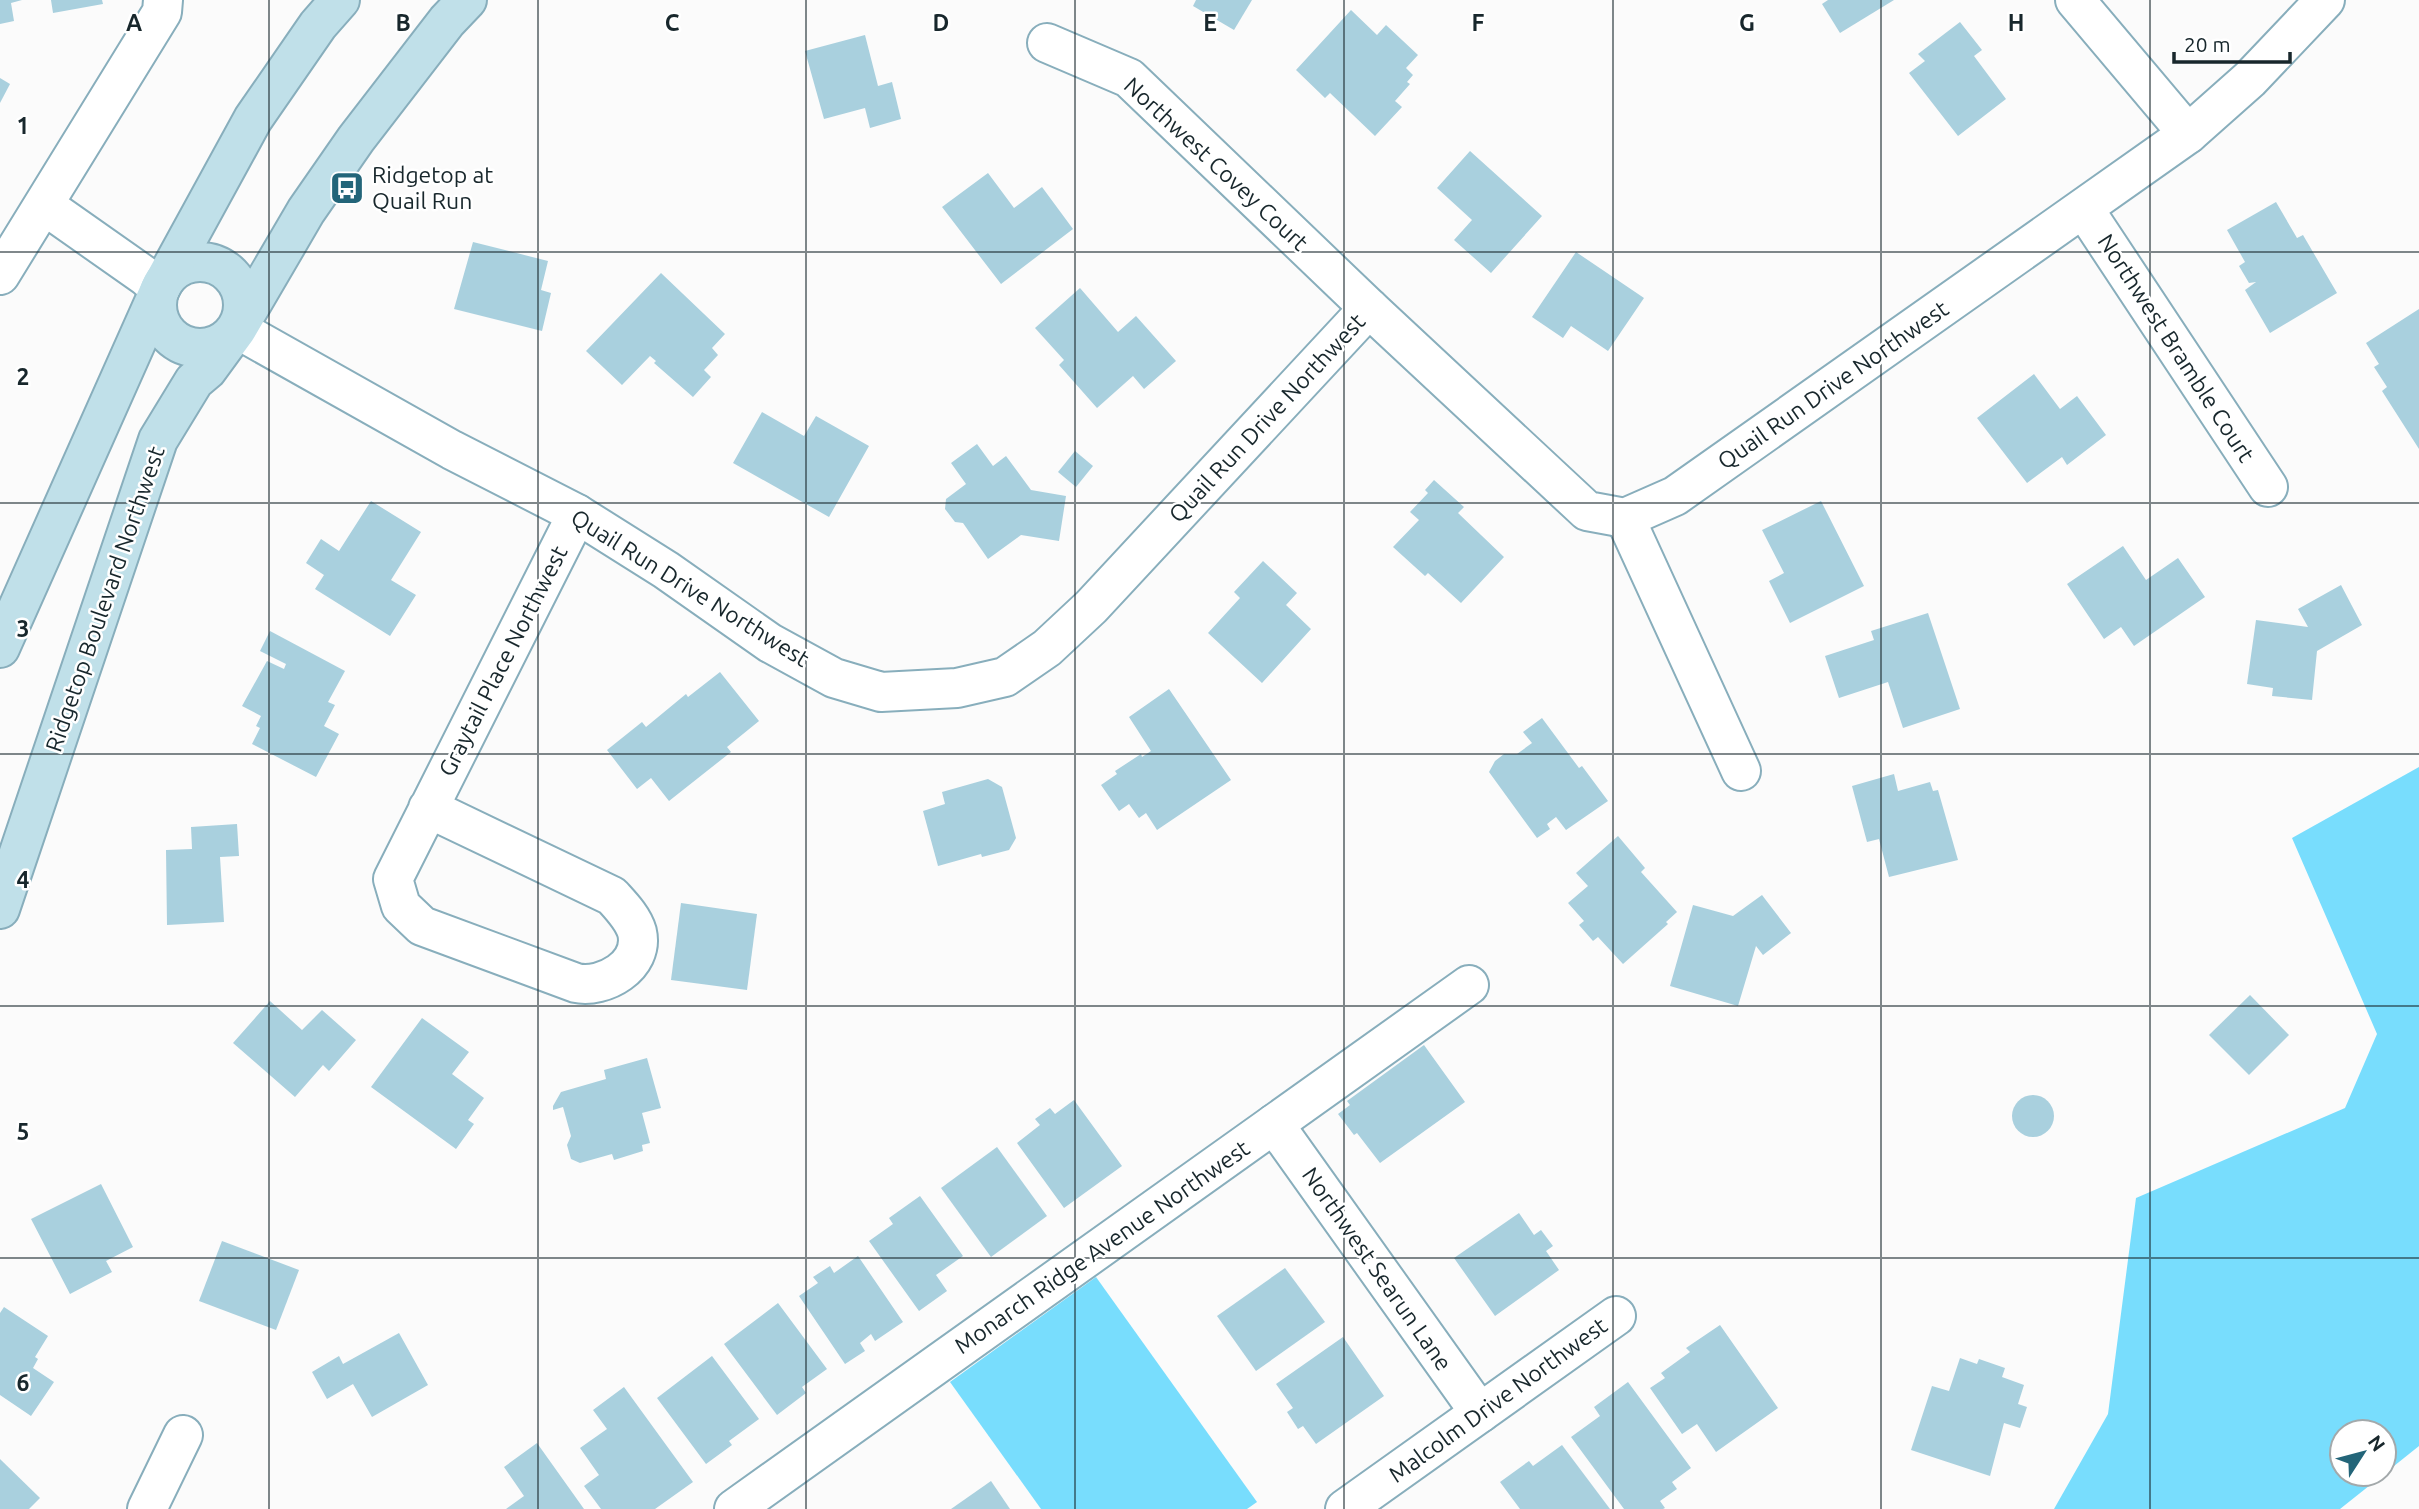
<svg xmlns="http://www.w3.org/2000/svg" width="2419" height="1509" font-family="Ubuntu,sans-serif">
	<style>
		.green { fill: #78ddfd }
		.building { fill: #a9d0de }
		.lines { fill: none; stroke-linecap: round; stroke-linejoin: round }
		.minor-casing { stroke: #88aebc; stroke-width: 42 }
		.tertiary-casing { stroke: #88aebc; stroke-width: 42 }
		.secondary-casing { stroke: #88aebc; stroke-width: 42 }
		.minor { stroke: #fff; stroke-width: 38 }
		.tertiary { stroke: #fff; stroke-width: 38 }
		.secondary { stroke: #c0e0e9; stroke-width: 38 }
		.grid { fill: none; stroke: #18272c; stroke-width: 2; stroke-opacity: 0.55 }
		.labels { text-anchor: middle; stroke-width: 5; stroke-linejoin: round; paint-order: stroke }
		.street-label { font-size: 23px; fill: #18272c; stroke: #fff }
		.poi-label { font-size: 23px; fill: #18272c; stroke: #fff; text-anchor: start }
		.grid-label { font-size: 23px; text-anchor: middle; font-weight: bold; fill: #18272c; stroke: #fff; stroke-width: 5; stroke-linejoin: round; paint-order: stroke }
	</style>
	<rect width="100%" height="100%" fill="#fbfbfb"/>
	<g class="green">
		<polygon points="2419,767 2419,1446 2384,1474 2384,1432 2342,1432 2342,1474 2384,1474 2340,1509 2054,1509 2108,1414 2136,1198 2345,1108 2377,1034 2292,838"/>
		<polygon points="1096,1277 1257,1502 1247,1509 1041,1509 950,1382"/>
	</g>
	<g class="building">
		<polygon points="0,0 22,0 11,3 14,21 0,24"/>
		<polygon points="51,0 102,0 103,4 53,13"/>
		<polygon points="1196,0 1252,0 1234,30 1193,6"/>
		<polygon points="1828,0 1894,0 1840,33 1822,4"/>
		<polygon points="1351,10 1377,35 1386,25 1418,55 1406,68 1413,75 1407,82 1410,84 1395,101 1402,107 1375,136 1330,93 1325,98 1296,70"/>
		<polygon points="1960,22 1982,50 1974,56 2006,99 1958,136 1909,73 1925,61 1918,54"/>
		<polygon points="865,35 878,86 892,82 901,119 870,128 865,108 824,119 805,51"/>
		<polygon points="0,78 10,84 0,103"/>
		<polygon points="1470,151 1542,216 1491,273 1454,240 1472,220 1437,188"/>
		<polygon points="988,173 1014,208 1042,187 1073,229 1001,284 942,207"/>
		<polygon points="2276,202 2297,238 2303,235 2337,293 2270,333 2245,290 2256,282 2249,283 2239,266 2245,262 2227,230"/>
		<polygon points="473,242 548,261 541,290 551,293 542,331 454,309"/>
		<polygon points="1576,252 1644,298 1608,351 1571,326 1563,338 1532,317"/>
		<polygon points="661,273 725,334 712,348 718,355 704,370 711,377 693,397 654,363 656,361 650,356 622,385 586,351"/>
		<polygon points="1080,288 1118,332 1136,316 1176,361 1144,389 1133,376 1097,408 1059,365 1064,360 1035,328"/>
		<polygon points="2419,309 2419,449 2382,391 2387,387 2374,367 2379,364 2366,343"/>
		<polygon points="2034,374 2060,409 2077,396 2106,435 2067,465 2062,457 2027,483 1977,418"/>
		<polygon points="762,412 804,436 816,416 869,446 829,517 733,463"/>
		<polygon points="977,444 993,466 1006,456 1031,490 1066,496 1059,541 1021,535 988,559 963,523 955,522 945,509 946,499 966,484 951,463"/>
		<polygon points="1075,451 1093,466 1076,487 1058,472"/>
		<polygon points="1434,480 1464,507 1458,513 1504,557 1461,603 1428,573 1425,576 1393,547 1419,520 1410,512 1428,493 1425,490"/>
		<polygon points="371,501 421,532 391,580 416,595 390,636 315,589 324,575 306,563 321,539 339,551"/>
		<polygon points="1821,501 1864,586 1790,623 1769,581 1784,573 1762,530"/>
		<polygon points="2123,546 2146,580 2178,558 2205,597 2134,646 2121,627 2104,639 2067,584"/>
		<polygon points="1263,561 1297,593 1286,605 1311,629 1262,683 1208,633 1240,598 1234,592"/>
		<polygon points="2341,585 2362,625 2317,651 2312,700 2272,696 2273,688 2247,684 2256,620 2308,627 2298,609"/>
		<polygon points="1928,613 1960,709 1903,728 1888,682 1839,698 1825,656 1874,640 1871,631"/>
		<polygon points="270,631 345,671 328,702 335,705 324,726 339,734 316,777 252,744 260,728 256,726 261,716 242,706 267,661 284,669 286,664 260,651"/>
		<polygon points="720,672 759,721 727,747 731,752 669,801 651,778 637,789 607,750 642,722 646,727 686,694 688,697"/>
		<polygon points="1169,689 1231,780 1157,830 1146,813 1139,818 1129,804 1119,811 1101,785 1117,774 1115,771 1141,754 1142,757 1151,751 1129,717"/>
		<polygon points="1542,718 1579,768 1582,766 1608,801 1566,830 1556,817 1547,824 1550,829 1537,838 1489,772 1495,761 1504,754 1517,754 1532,743 1523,732"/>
		<polygon points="1894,774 1898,791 1930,782 1933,791 1938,790 1958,860 1889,877 1879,839 1867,842 1852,786"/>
		<polygon points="988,779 1002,787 1016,838 1009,850 982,857 981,854 938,866 923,811 945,804 942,792"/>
		<polygon points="237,824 239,856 220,857 224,922 167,925 166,850 192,849 191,827"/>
		<polygon points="1618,836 1645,868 1641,872 1677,912 1666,922 1668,924 1623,964 1598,937 1593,941 1579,925 1584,921 1568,903 1588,886 1576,873"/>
		<polygon points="1762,895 1791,933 1763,955 1756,946 1738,1006 1670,986 1693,905 1733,916"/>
		<polygon points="681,903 757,914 747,990 671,980"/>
		<polygon points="2250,995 2289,1035 2249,1075 2209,1035"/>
		<polygon points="270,1001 302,1030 322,1010 356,1040 329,1071 323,1065 295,1097 233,1043"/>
		<polygon points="422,1018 469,1052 452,1074 484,1098 468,1120 474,1124 456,1149 371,1087"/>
		<polygon points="1424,1045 1465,1102 1380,1163 1357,1133 1354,1135 1338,1114 1350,1105 1347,1101"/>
		<polygon points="647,1058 661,1108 642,1113 650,1143 642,1145 643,1151 614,1160 612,1154 580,1163 571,1159 567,1145 571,1136 563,1107 553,1110 553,1106 561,1092 606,1079 604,1070"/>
		<circle cx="2033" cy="1116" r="21"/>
		<polygon points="1074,1100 1122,1166 1064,1208 1017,1143 1040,1125 1035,1119 1050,1108 1055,1114"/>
		<polygon points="997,1147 1047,1216 991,1257 941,1188"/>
		<polygon points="101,1184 133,1247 106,1261 112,1272 70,1294 31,1219"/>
		<polygon points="920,1196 963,1256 936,1275 947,1291 919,1311 869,1241 893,1224 889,1218"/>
		<polygon points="1519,1213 1534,1235 1541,1230 1553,1246 1546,1251 1559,1270 1495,1316 1454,1258"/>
		<polygon points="222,1241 299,1270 276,1330 199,1301"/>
		<polygon points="858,1256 903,1322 875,1341 871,1334 860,1343 865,1351 845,1364 799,1296 818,1283 813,1277 830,1266 834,1273"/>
		<polygon points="1285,1268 1325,1322 1256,1371 1217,1316"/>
		<polygon points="778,1303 827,1369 802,1387 806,1393 777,1415 724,1344"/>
		<polygon points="4,1307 48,1336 35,1357 38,1359 33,1368 54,1382 31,1416 0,1395 0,1313"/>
		<polygon points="1720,1325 1778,1408 1716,1452 1697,1424 1682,1434 1650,1388 1665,1378 1661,1373 1690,1352 1686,1348"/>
		<polygon points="399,1333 428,1385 372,1417 353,1384 327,1399 312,1372 339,1356 343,1364"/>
		<polygon points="1343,1337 1384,1396 1316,1444 1303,1426 1298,1429 1287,1412 1293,1408 1276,1384"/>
		<polygon points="712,1356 759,1419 729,1441 732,1445 706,1464 657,1398"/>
		<polygon points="1960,1358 1977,1364 1979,1359 2005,1368 2002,1377 2024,1385 2018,1404 2027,1407 2020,1428 2004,1423 1990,1476 1911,1450 1932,1386 1949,1391"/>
		<polygon points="1628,1382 1691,1468 1672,1482 1677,1489 1660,1501 1665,1508 1663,1509 1624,1509 1571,1437 1600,1416 1594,1407"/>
		<polygon points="624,1387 693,1482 655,1509 601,1509 584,1486 599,1475 580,1448 607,1429 593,1410"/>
		<polygon points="537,1443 584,1509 506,1509 524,1496 504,1467"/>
		<polygon points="1562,1445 1610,1509 1520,1509 1500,1482 1529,1461 1533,1466"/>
		<polygon points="0,1459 40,1498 29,1509 0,1509"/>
		<polygon points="991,1481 1010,1509 951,1509"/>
	</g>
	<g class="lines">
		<g class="minor-casing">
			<g id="minor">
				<polyline points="2075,0 2188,134"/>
				<polyline points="1047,43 1129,78 1369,308 1587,511 1625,518 1675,496 2188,134 2250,79 2325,0"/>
				<polyline points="44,205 145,276 160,289"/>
				<polyline points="2084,209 2268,487"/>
				<polyline points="0,275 162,12 163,0"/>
				<polyline points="1625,518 1741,771"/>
				<path d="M428,808L612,896C621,906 633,918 637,932C645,966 603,989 576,983L422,926L401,906L393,879L577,514"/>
				<polyline points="1274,1124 1480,1413"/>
				<polyline points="147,1509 183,1435"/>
				<polyline points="734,1509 1469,985"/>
				<polyline points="1345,1509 1616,1316"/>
			</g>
		</g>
		<g class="tertiary-casing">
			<polyline id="tertiary" points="237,329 452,450 577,514 666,570 770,643 834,678 881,692 957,688 1005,677 1047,648 1091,607 1369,308"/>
		</g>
		<g class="secondary-casing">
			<g id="secondary">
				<circle cx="200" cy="305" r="43"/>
				<polyline points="0,648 160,289 253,119 318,25 340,0"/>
				<polyline points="0,909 158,440 194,381 207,370 237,329 306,211 356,139 447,21 467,0"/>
			</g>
		</g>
		<use href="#minor" class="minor"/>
		<use href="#tertiary" class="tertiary"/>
		<use href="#secondary" class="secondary"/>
	</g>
	<path class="grid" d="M269,0V1509M538,0V1509M806,0V1509M1075,0V1509M1344,0V1509M1613,0V1509M1881,0V1509M2150,0V1509M0,252H2419M0,503H2419M0,754H2419M0,1006H2419M0,1258H2419"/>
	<defs>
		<g id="bus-square" transform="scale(1.75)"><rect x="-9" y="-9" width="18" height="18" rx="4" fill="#236579" stroke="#fff"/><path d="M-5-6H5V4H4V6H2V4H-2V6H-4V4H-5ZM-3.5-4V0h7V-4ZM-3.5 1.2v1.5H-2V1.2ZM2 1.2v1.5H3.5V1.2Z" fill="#fff"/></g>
	</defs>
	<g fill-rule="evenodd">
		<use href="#bus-square" x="347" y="188"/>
	</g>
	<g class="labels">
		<g class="street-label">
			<text transform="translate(1216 164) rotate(43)" y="8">Northwest Covey Court</text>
			<text transform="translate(2176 348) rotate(57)" y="8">Northwest Bramble Court</text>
			<text transform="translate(1833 385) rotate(-35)" y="8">Quail Run Drive Northwest</text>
			<text transform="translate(1267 418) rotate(-47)" y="8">Quail Run Drive Northwest</text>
			<text transform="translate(690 588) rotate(32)" y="8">Quail Run Drive Northwest</text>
			<text transform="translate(105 599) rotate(-71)" y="8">Ridgetop Boulevard Northwest</text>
			<text transform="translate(503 661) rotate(-63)" y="8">Graytail Place Northwest</text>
			<text transform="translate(1102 1247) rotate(-35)" y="8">Monarch Ridge Avenue Northwest</text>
			<text transform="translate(1377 1269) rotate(55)" y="8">Northwest Searun Lane</text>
			<text transform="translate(1498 1400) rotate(-36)" y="8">Malcolm Drive Northwest</text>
		</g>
		<g class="poi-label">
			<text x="372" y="183">Ridgetop at<tspan x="372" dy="26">Quail Run</tspan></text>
		</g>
	</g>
	<g class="grid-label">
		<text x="134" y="31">A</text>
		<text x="403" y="31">B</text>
		<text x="672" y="31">C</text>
		<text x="941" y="31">D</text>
		<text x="1210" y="31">E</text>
		<text x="1478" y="31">F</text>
		<text x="1747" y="31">G</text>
		<text x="2016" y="31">H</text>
		<text x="23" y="134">1</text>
		<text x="23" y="385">2</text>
		<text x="23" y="637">3</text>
		<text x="23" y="888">4</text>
		<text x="23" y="1140">5</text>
		<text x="23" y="1391">6</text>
	</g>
	<g transform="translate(2363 1453) rotate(54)"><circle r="33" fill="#ffffff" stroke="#a3a9ab" stroke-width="2"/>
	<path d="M0-5L12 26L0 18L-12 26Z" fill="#236579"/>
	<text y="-10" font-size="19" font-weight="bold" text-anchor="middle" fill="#18272c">N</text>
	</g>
	<path d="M2174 52v10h116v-10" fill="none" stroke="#18272c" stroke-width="3.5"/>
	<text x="2184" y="52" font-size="21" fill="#18272c" stroke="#ffffff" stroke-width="5" paint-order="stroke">20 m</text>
</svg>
